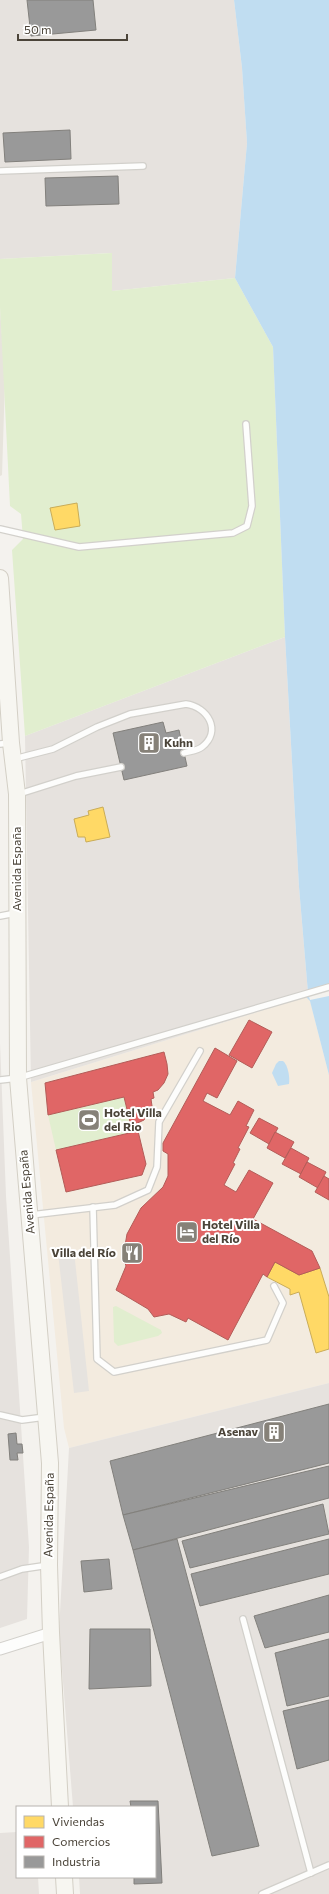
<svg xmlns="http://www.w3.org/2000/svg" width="329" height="1894" font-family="Commissioner,sans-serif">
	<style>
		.residential { fill: #e7e4dc }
		.commercial { fill: #f3ebdf }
		.industrial { fill: #e6e2de }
		.green { fill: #e1eecf }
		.parking { fill: #e6e3df }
		.water { fill: #c0ddf1 }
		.pier { fill: #f4f2ee }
		.homes { fill: #ffd966; stroke: #c9ac58 }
		.shops { fill: #e06666; stroke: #b35c58 }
		.industry { fill: #999; stroke: #82807c }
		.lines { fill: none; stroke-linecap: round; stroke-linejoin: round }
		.lane-casing { stroke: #d2d0cb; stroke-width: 8 }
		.street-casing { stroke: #d2d0cb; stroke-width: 13 }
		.secondary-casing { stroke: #d3cfc5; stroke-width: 18 }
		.lane { stroke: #fdfdfc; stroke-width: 5.5 }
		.street { stroke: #fdfdfc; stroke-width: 11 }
		.secondary { stroke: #f7f6f1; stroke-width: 16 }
		.labels { text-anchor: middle; stroke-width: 4; stroke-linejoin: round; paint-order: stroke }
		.poi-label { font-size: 12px; font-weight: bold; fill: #4b4439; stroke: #fff; text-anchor: start }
		.street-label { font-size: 12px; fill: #4b4439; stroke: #fff }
	</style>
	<rect width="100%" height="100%" fill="#f4f2ee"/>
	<polygon class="residential" points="0,307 5,380 2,475 0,476"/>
	<polygon class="commercial" points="306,997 310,1000 312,1009 329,1075 329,1383 69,1448 64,1428 31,1082"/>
	<g class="industrial">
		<polygon points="0,0 234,0 242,68 247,143 235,278 112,291 111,253 0,259"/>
		<polygon points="285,637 299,887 308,993 306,997 31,1082 25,736"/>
		<polygon points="0,1043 6,1196 29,1547 27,1619 0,1628"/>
		<polygon points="329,1383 329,1894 80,1894 79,1877 155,1877 155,1807 73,1807 59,1631 69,1448"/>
		<polygon points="17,1832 17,1877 38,1877 39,1894 0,1894 0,1833"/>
	</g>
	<g class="green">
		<polygon points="112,253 112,291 235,278 273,347 285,637 25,736 12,550 23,539 21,514 10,506 0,307 0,259"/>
		<polygon points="124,1097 132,1132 56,1150 48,1115"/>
		<polygon points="116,1306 161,1330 162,1333 158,1336 118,1346 114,1342 113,1307"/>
	</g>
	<polygon class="parking" points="74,1251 89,1391 74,1393 58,1253"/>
	<g class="water">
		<polygon points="234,0 329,0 329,1075 312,1009 310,1001 306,997 308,993 299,887 285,637 273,347 235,278 247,143 242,68"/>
		<path d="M279,1061H283C288,1065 290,1077 289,1084L278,1086L272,1073L276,1064Z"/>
	</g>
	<polygon class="pier" points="329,990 329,996 310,1000 308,993"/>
	<g class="homes">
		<polygon points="77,503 80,526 55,530 50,508"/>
		<polygon points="103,807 110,837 86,842 85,837 78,837 74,819 89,815 88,811"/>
		<polygon points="275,1262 299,1275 320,1268 329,1297 329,1349 316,1353 299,1292 290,1295 290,1289 267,1277"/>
	</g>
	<g class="shops">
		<polygon points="249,1020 272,1032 252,1068 229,1055"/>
		<polygon points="215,1048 237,1061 217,1098 207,1093 203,1101 230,1115 238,1101 254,1110 246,1126 249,1127 238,1148 240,1149 233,1163 235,1164 224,1185 236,1192 249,1170 273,1183 253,1219 312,1251 320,1268 299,1275 275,1262 267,1277 263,1274 228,1340 188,1318 186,1322 169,1314 154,1317 148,1309 116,1290 126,1266 123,1257 127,1234 141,1208 163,1187 168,1176 168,1154 163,1151 163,1143"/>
		<polygon points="164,1052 167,1064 168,1074 164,1083 158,1090 153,1092 154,1098 151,1099 152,1106 144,1120 131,1126 124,1097 48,1115 45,1083"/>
		<polygon points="259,1118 278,1128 269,1144 250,1133"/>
		<polygon points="138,1131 146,1164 142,1175 66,1192 56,1150"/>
		<polygon points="275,1132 294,1142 285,1158 267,1148"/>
		<polygon points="291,1148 309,1158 301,1174 282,1164"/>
		<polygon points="307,1162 326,1172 318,1188 299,1177"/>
		<polygon points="324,1176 329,1179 329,1200 315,1192"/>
	</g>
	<g class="industry">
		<polygon points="27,0 93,0 96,30 31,36"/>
		<polygon points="70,130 71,159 5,162 3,133"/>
		<polygon points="118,176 119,204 46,206 45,178"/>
		<polygon points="163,722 166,733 179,730 187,766 124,780 113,733"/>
		<polygon points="329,1404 329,1463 123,1515 110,1461"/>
		<polygon points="16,1433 17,1444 22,1444 23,1453 17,1453 18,1460 10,1460 8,1434"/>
		<polygon points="329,1466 329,1498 133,1550 123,1515"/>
		<polygon points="323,1504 329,1534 190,1568 182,1541"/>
		<polygon points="177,1539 259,1846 212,1856 133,1550"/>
		<polygon points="329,1539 329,1574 200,1606 191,1574"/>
		<polygon points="109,1559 112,1589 84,1592 81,1561"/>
		<polygon points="329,1595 329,1632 265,1648 254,1616"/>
		<polygon points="90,1629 150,1629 151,1686 89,1689"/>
		<polygon points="329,1639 329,1696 287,1706 275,1653"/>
		<polygon points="329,1700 329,1760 297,1769 283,1711"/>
		<polygon points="130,1801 158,1801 162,1883 134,1884 134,1877 155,1877 155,1807 131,1807"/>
	</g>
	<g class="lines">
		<g class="lane-casing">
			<g id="lane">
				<polyline points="0,171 143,166"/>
				<polyline points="0,529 79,547 233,533 247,526 252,506 246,424"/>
				<polyline points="0,744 10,743"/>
				<path d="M14,759L53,749L97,727L130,714L186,704C208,707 222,731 202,747C197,751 190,751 184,753"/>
				<polyline points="19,794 76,776 121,767"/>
				<polyline points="0,916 16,913"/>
				<polyline points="0,1080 18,1078 329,987"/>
				<polyline points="93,1207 97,1359 114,1372 267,1340 283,1303 274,1286"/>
				<polyline points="31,1215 115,1205 148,1190 157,1167 159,1122 200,1051"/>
				<polyline points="0,1415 22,1420 45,1417"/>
				<polyline points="0,1577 22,1569 49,1565"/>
				<polyline points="243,1619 311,1873"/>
				<polyline points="262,1894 329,1865"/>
			</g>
		</g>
		<g class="street-casing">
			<polyline id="street" points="0,1649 51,1633"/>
		</g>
		<g class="secondary-casing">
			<g id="secondary">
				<polyline points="0,578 11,743 17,794 18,1078 50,1463 49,1565 51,1633 60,1807"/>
				<polyline points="64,1877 65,1894"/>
			</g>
		</g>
		<use href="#lane" class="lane"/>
		<use href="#street" class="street"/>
		<use href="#secondary" class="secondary"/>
	</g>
	<defs>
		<g id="building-square" transform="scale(1.15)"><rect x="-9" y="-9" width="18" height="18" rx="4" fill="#868178" stroke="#fff"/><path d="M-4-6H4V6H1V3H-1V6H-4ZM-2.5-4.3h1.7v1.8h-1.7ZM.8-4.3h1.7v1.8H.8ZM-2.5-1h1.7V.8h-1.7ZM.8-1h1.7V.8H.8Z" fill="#fff"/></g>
		<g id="stadium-square" transform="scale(1.15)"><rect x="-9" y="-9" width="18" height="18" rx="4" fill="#868178" stroke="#fff"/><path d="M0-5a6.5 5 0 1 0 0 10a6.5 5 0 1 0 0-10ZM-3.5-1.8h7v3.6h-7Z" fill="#fff"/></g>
		<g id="hotel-square" transform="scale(1.15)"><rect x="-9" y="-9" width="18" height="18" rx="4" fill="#868178" stroke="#fff"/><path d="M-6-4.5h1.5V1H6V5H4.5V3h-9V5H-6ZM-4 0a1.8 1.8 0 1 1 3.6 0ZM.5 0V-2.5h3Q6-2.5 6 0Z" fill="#fff"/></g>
		<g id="restaurant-square" transform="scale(1.15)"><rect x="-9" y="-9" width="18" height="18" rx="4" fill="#868178" stroke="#fff"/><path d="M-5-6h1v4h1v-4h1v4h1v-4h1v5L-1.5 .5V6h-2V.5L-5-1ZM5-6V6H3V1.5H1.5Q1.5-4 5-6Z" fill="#fff"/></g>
	</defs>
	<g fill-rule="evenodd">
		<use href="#building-square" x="149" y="743"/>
		<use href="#stadium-square" x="89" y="1120"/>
		<use href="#hotel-square" x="187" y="1232"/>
		<use href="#restaurant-square" x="132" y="1253"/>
		<use href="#building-square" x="274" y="1432"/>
	</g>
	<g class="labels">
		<g class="poi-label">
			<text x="164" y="747">Kuhn</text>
			<text x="104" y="1117">Hotel Villa<tspan x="104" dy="14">del Rio</tspan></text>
			<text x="202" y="1229">Hotel Villa<tspan x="202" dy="14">del Río</tspan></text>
			<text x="116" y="1257" text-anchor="end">Villa del Río</text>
			<text x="258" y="1436" text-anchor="end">Asenav</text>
		</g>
		<g class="street-label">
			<text transform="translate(17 869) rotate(-90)" y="4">Avenida España</text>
			<text transform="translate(27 1192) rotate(-95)" y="4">Avenida España</text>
			<text transform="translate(49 1515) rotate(-89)" y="4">Avenida España</text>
		</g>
	</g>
	<rect x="16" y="1806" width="140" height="72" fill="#ffffff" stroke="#b7b4b0"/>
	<rect x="24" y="1816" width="20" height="12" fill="#ffd966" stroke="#b7b4b0"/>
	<text x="52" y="1826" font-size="12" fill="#4b4439">Viviendas</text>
	<rect x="24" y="1836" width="20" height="12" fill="#e06666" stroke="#b7b4b0"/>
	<text x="52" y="1846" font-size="12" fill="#4b4439">Comercios</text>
	<rect x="24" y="1856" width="20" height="12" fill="#999999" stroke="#b7b4b0"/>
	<text x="52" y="1866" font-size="12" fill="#4b4439">Industria</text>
	<path d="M18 34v6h109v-6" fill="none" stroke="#4b4439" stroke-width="2"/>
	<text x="24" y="34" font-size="12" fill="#4b4439" stroke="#ffffff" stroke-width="3" paint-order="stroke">50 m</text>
</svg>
